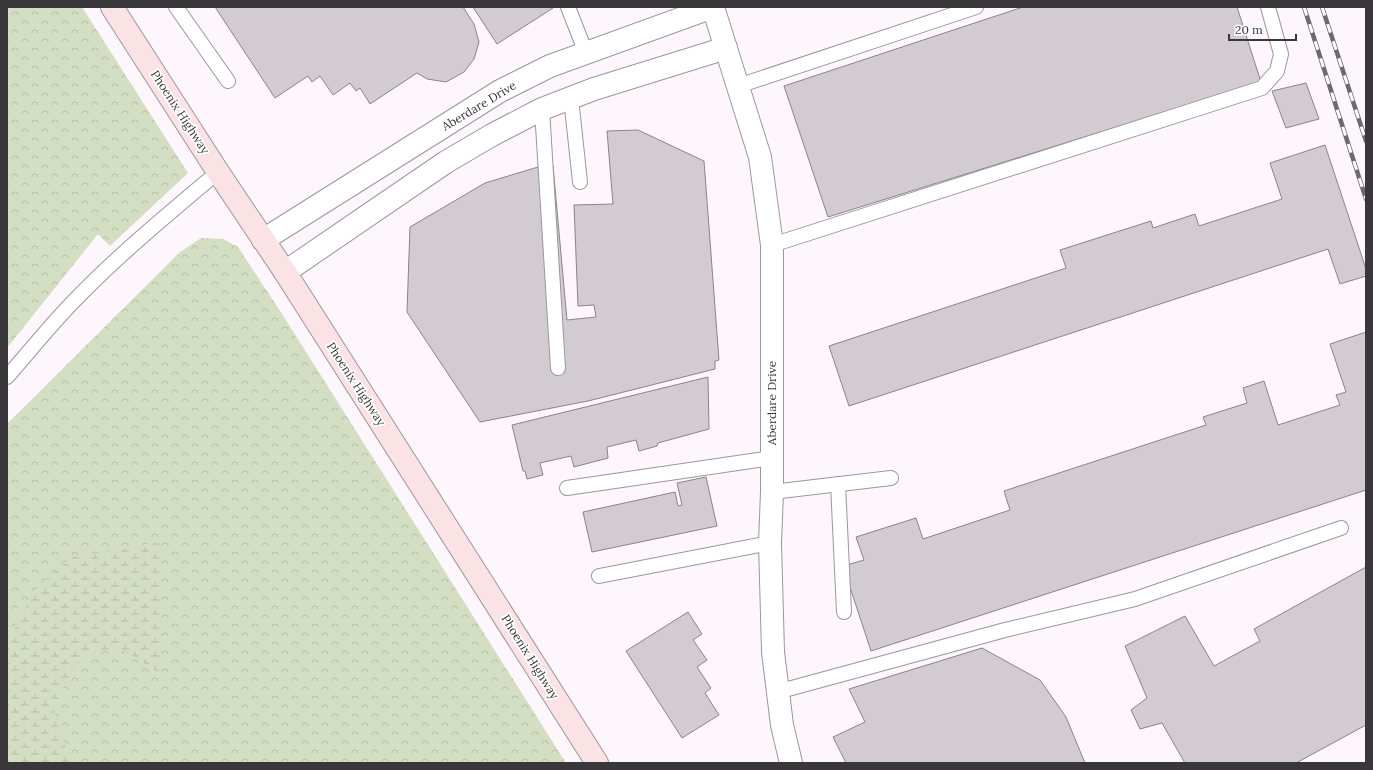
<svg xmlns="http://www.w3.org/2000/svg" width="1373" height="770" font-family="Lora,serif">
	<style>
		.forest { fill: url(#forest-crowns) }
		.wetland { fill: url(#wetland-marsh) }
		.building { fill: #d2ccd2; stroke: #898489 }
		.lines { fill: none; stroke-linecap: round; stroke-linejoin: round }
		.lane-casing { stroke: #9c969c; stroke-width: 16 }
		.street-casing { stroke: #9c969c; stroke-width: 24 }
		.secondary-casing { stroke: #9c969c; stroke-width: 24 }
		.lane { stroke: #fff; stroke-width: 14 }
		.street { stroke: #fff; stroke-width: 22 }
		.secondary { stroke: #fae2e5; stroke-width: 22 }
		.rail-casing { stroke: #6d696d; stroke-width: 4.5 }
		.rail { stroke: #fff; stroke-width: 3; stroke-dasharray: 9; stroke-linecap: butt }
		.labels { text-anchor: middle; stroke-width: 3.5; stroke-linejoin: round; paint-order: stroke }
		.street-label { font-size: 12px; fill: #3a373a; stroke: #fff }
	</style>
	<defs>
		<pattern id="forest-crowns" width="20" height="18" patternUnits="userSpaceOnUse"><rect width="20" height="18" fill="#d4dec3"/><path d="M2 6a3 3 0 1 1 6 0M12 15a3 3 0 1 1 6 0" fill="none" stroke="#b7bfa8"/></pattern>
		<pattern id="wetland-marsh" width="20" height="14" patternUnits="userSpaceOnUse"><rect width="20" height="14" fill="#d4dec3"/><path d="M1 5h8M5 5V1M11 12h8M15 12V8" fill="none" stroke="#b7bfa8"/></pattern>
	</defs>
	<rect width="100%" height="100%" fill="#fdf7fd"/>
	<g class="forest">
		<polygon points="7,7 82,7 188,173 110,246 98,234 7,348"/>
		<polygon points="201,238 223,239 238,247 282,314 566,763 7,763 7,424 179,253"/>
	</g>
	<polygon class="wetland" points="161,542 162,675 122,649 100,650 78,661 53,706 70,763 7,763 7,646 21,615 31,598 43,581 73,557"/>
	<g class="building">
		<polygon points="215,7 463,7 474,24 479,42 474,59 464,72 446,82 427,79 417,73 370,104 360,88 356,91 350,83 333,95 320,76 312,82 308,76 275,98"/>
		<polygon points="473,7 553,7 553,8 497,44"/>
		<polygon points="1023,7 1237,7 1261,82 828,217 784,86"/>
		<polygon points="1306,83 1319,119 1286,128 1272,91"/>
		<polygon points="638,130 704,161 719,360 715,361 715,369 588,401 480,422 407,312 410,227 485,183 538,167 553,166 567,320 596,317 594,305 578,306 574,205 613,204 607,131"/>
		<polygon points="1325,145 1366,269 1366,276 1340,284 1328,249 849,406 829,346 1066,268 1060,250 1151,221 1153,228 1195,214 1199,226 1282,199 1270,163"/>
		<polygon points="1366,332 1366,490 871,651 843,566 864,560 856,537 916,518 923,539 1010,510 1004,491 1206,425 1203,417 1247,403 1243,388 1264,381 1278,425 1340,405 1336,395 1346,392 1330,344"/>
		<polygon points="708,377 709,429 658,443 657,446 639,451 636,440 607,447 608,458 574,467 571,456 540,463 543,475 527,479 525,471 523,471 512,425"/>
		<polygon points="706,477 717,526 592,552 583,512 675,492 678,506 682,505 677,483"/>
		<polygon points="1366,567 1366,725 1296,763 1185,763 1162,723 1140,729 1131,710 1147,698 1125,646 1185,616 1214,666 1260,641 1254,629"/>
		<polygon points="688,612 702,634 693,640 707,660 697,667 711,688 705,693 719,715 682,738 626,651"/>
		<polygon points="982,648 1040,680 1066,717 1085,763 846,763 833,737 865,722 849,689"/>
	</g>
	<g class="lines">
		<g class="lane-casing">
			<g id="lane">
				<polyline points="176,7 228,81"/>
				<polyline points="568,7 586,53"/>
				<polyline points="738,86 976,7"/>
				<polyline points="571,98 580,182"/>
				<polyline points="542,109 558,368"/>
				<polyline points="772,245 1262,88 1277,71 1281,54 1268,7"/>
				<path d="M7,377C28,353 49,327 71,304C117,256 168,214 218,172"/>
				<polyline points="838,484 844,612"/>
				<polyline points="567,488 772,458"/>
				<polyline points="772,492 891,478"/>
				<polyline points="599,576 770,543"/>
				<polyline points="777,692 1005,630 1135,599 1341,528"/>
			</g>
		</g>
		<g class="street-casing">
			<g id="street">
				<polyline points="713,7 760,157 772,245 772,492 770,543 773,652 782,725 791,763"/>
				<polyline points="263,240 500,91 550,66 713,7"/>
				<polyline points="285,272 446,162 492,135 542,109 594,89 726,48"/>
			</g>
		</g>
		<g class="secondary-casing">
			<polyline id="secondary" points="112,7 218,172 285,272 597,763"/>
		</g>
		<use href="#lane" class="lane"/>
		<use href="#street" class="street"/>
		<use href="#secondary" class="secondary"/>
		<g class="rail-casing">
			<g id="rail">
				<polyline points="1304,7 1366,199"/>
				<polyline points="1322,7 1366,141"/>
			</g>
		</g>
		<use href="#rail" class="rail"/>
	</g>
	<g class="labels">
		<g class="street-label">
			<text transform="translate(479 106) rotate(-31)" y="4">Aberdare Drive</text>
			<text transform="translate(180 112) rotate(57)" y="4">Phoenix Highway</text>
			<text transform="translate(356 384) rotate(57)" y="4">Phoenix Highway</text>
			<text transform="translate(772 403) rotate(-90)" y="4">Aberdare Drive</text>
			<text transform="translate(530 657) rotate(58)" y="4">Phoenix Highway</text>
		</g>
	</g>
	<rect width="1373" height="770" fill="none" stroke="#3a373a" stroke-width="16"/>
	<path d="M1229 34v6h67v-6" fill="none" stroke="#3a373a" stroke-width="2"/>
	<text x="1235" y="34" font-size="12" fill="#3a373a" stroke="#ffffff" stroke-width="3" paint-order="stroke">20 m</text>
</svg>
